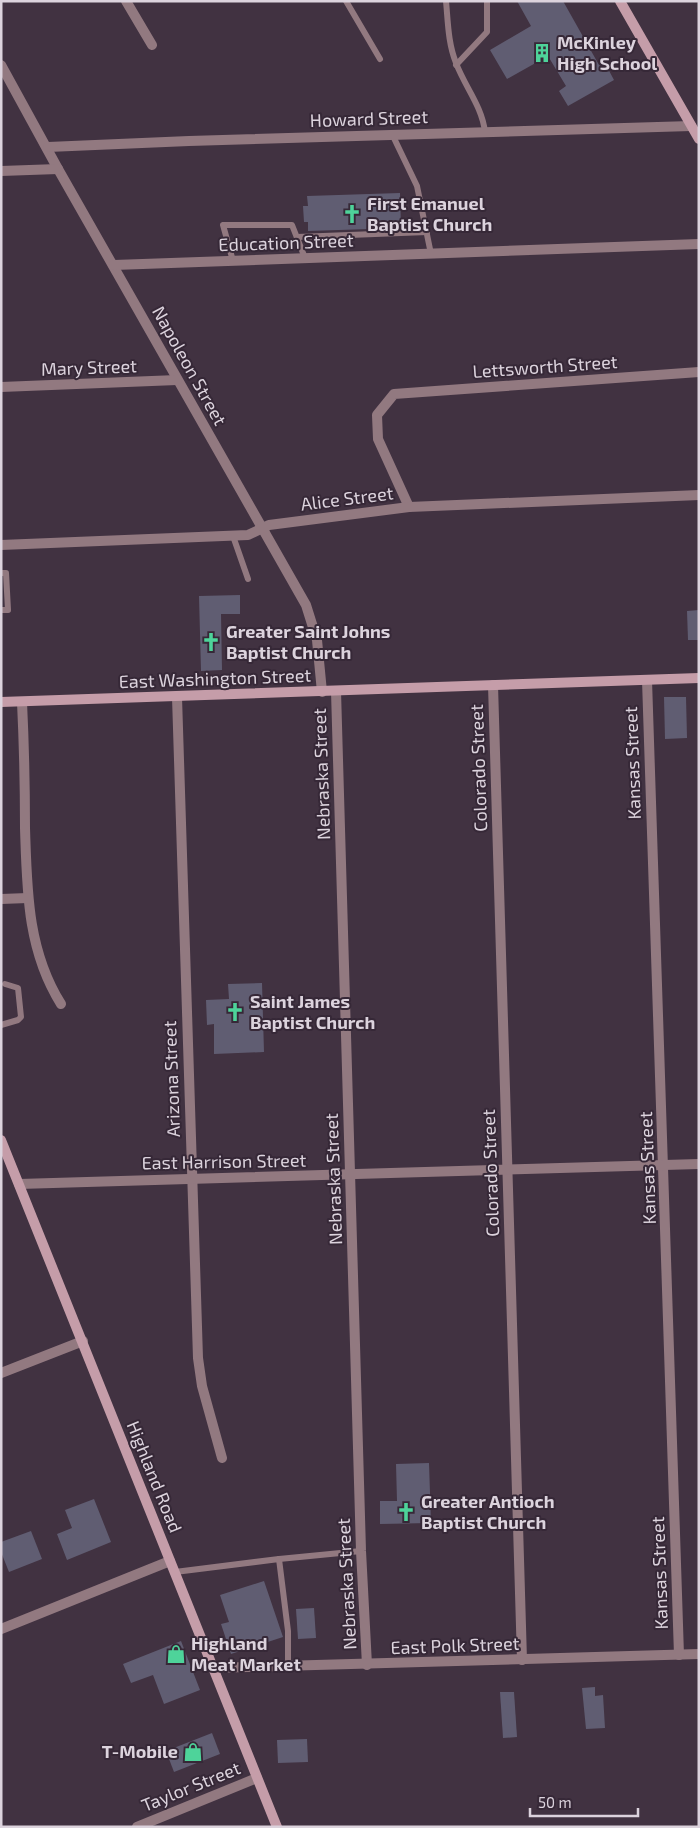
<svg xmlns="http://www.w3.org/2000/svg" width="700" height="1828" font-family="'Exo 2',sans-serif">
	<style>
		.building { fill: #605d72 }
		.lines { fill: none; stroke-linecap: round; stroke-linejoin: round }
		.lane { stroke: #927980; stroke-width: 6 }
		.street { stroke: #927980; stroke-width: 10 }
		.secondary { stroke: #c59da9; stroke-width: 10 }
		.labels { text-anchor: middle; stroke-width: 4; stroke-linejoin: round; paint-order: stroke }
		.poi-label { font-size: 18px; font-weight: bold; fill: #dcd3dd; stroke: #362837; text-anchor: start }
		.street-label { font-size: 18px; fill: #dcd3dd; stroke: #362837 }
	</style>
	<rect width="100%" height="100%" fill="#413241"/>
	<g class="building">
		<polygon points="517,1 563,1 599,65 602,67 606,65 614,80 568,106 559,91 566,86 548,56 507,79 490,50 531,26"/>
		<polygon points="400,193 401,228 308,231 308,222 304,222 303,206 308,206 307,196"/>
		<polygon points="240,595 240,614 221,614 222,670 201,671 199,596"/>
		<polygon points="699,610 699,640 688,640 687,611"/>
		<polygon points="664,697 686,697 687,738 665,739"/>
		<polygon points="262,983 264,1052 214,1054 214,1024 207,1025 206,1000 229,999 228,984"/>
		<polygon points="429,1463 431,1523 380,1524 380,1501 397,1501 396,1464"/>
		<polygon points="94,1499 111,1542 67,1560 57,1534 72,1528 65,1510"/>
		<polygon points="31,1531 42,1559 9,1572 1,1552 1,1542"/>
		<polygon points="264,1581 283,1637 231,1654 221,1624 229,1622 220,1595"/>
		<polygon points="314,1608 316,1638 298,1639 296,1609"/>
		<polygon points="181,1641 200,1690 164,1704 153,1675 131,1683 123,1664"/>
		<polygon points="595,1687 595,1696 603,1695 605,1728 586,1729 582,1688"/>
		<polygon points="500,1692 514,1692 517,1737 503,1738"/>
		<polygon points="212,1733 220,1754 174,1772 166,1751"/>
		<polygon points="307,1739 308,1762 278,1763 277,1740"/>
	</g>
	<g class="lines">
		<g class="lane">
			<polyline points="346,1 380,59"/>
			<path d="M446,1C448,22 448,43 456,63C465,87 482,106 485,132"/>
			<polyline points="456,65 487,32 487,1"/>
			<polyline points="392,134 417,186 431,254"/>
			<polyline points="297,237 427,232"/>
			<polyline points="233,261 223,225 292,225 305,258"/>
			<polyline points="233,536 248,579"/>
			<polyline points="1,573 6,573 8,610 1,610"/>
			<polyline points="1,1025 18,1020 21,1017 18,988 5,984"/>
			<polyline points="279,1559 361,1551"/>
			<polyline points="175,1572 279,1559 288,1631 288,1666"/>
		</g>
		<g class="street">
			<polyline points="126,1 152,45"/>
			<polyline points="1,65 58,169 306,605 317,640 322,692"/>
			<polyline points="48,147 189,141 691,126"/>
			<polyline points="1,171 58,169"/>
			<polyline points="114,265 699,244"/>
			<polyline points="1,387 177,380"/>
			<polyline points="409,507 378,439 377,415 394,394 699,372"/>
			<polyline points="1,545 248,535 269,525 409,507 699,495"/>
			<polyline points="647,680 679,1655"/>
			<polyline points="493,685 522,1660"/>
			<polyline points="336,691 361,1551 367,1665"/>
			<polyline points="177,697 198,1358 202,1386 222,1458"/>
			<path d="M22,702C24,744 25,786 25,828C27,889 27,950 61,1004"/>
			<polyline points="1,899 28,898"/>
			<polyline points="19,1184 699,1164"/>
			<polyline points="1,1373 83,1341"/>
			<polyline points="1,1629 170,1561"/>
			<polyline points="213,1668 699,1654"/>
			<polyline points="137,1827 257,1778"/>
		</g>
		<g class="secondary">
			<polyline points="620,1 699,139"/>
			<polyline points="1,702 699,678"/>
			<polyline points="1,1140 277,1827"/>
		</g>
	</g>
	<defs>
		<g id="building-bare" transform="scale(1.5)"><path d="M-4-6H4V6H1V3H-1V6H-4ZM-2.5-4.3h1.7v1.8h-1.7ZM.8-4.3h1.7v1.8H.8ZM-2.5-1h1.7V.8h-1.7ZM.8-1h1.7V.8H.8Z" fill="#4ed39a" stroke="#362837" stroke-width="2.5" paint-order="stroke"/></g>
		<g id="church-bare" transform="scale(1.5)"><path d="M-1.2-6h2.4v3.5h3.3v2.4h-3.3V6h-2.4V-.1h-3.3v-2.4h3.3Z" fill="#4ed39a" stroke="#362837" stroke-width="2.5" paint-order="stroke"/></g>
		<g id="shop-bare" transform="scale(1.5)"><path d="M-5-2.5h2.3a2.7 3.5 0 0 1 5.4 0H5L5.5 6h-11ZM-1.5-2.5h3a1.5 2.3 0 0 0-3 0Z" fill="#4ed39a" stroke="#362837" stroke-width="2.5" paint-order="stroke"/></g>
	</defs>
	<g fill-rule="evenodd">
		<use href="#building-bare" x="542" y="53"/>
		<use href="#church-bare" x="352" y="214"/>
		<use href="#church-bare" x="211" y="642"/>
		<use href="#church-bare" x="235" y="1012"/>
		<use href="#church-bare" x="406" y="1512"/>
		<use href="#shop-bare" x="176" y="1654"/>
		<use href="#shop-bare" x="193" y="1752"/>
	</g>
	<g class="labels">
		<g class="poi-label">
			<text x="557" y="49">McKinley<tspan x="557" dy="21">High School</tspan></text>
			<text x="367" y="210">First Emanuel<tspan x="367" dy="21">Baptist Church</tspan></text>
			<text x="226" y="638">Greater Saint Johns<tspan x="226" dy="21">Baptist Church</tspan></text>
			<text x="250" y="1008">Saint James<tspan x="250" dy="21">Baptist Church</tspan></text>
			<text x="421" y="1508">Greater Antioch<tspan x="421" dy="21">Baptist Church</tspan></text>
			<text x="191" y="1650">Highland<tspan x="191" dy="21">Meat Market</tspan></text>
			<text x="178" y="1758" text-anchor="end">T-Mobile</text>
		</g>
		<g class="street-label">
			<text transform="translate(369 119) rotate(-2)" y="6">Howard Street</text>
			<text transform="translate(286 243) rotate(-2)" y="6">Education Street</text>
			<text transform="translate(189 366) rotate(61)" y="6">Napoleon Street</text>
			<text transform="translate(545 367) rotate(-4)" y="6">Lettsworth Street</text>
			<text transform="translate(89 368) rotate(-2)" y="6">Mary Street</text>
			<text transform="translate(347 499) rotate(-7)" y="6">Alice Street</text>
			<text transform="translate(215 679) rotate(-2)" y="6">East Washington Street</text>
			<text transform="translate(633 763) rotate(-92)" y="6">Kansas Street</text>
			<text transform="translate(479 768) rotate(-92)" y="6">Colorado Street</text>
			<text transform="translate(322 774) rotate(-92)" y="6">Nebraska Street</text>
			<text transform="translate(172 1079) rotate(-92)" y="6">Arizona Street</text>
			<text transform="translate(224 1162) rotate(-1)" y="6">East Harrison Street</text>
			<text transform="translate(648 1168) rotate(-92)" y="6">Kansas Street</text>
			<text transform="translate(491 1173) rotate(-92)" y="6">Colorado Street</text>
			<text transform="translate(334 1179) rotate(-92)" y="6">Nebraska Street</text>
			<text transform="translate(154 1477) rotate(68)" y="6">Highland Road</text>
			<text transform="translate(660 1573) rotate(-92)" y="6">Kansas Street</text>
			<text transform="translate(347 1584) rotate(-93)" y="6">Nebraska Street</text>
			<text transform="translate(455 1646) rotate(-2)" y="6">East Polk Street</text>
			<text transform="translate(191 1787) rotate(-22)" y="6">Taylor Street</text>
		</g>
	</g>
	<rect width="700" height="1828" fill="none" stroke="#dcd3dd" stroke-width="5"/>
	<path d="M530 1808v8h108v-8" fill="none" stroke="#dcd3dd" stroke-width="2.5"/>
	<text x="538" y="1808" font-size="15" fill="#dcd3dd" stroke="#362837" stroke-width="4" paint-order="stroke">50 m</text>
</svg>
